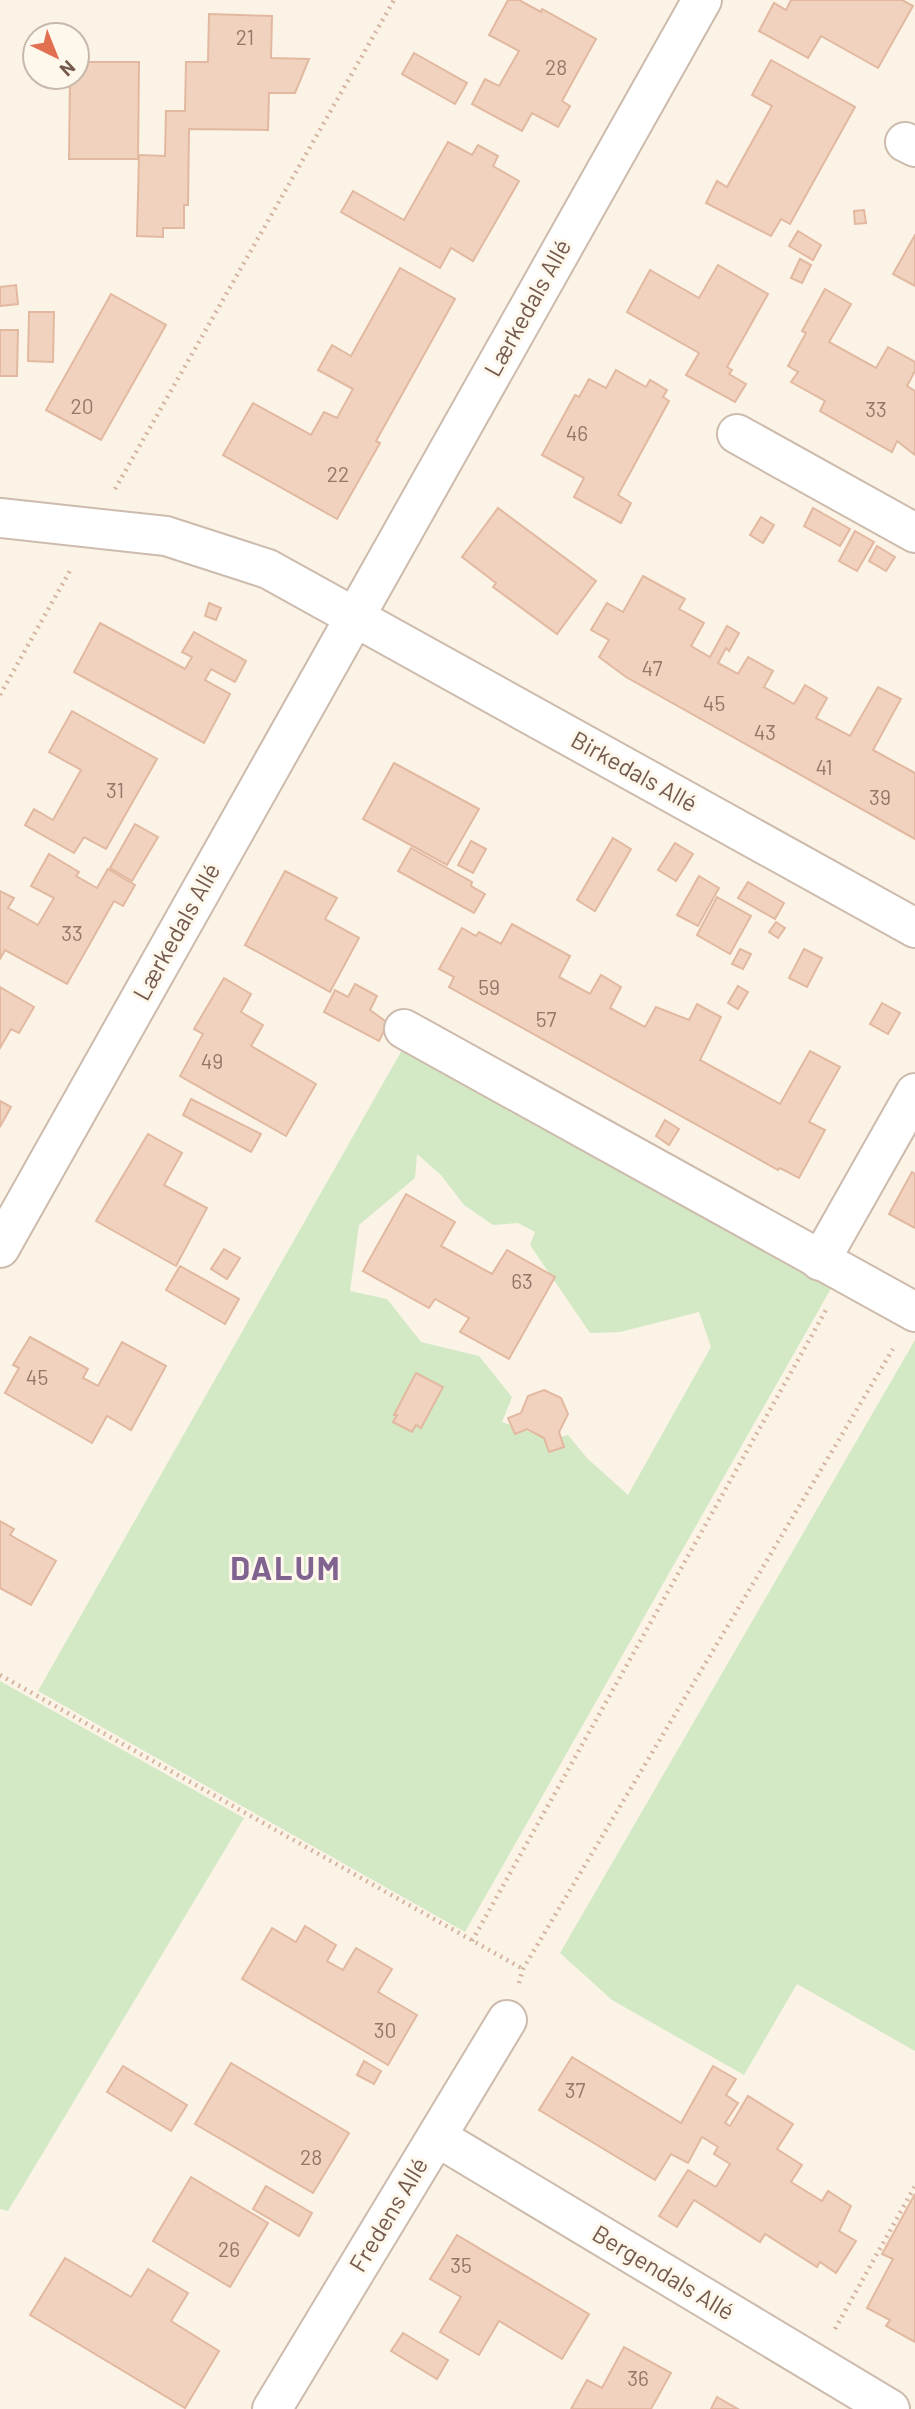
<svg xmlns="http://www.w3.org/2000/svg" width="915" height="2409" font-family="Barlow,sans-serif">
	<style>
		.green { fill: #d3e9c5; fill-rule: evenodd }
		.building { fill: #f0d2bf; stroke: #e2b9a0; stroke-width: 2 }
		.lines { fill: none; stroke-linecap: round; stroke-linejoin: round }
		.street-casing { stroke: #cdbbad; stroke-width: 42 }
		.path { stroke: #d5b5a2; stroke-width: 4.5; stroke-dasharray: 2 5; stroke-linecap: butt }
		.street { stroke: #fff; stroke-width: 38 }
		.labels { text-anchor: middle; stroke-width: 6; stroke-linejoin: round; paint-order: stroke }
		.number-label { font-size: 21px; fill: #937869 }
		.street-label { font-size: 24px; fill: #745a4c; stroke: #fef7ec }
		.district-label { font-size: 32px; font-weight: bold; letter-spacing: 2px; fill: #816390; stroke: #fef7ec }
	</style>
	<rect width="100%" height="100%" fill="#fbf3e6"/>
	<g class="green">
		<path d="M406,1043L833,1285L465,1932L38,1691ZM417,1154L441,1175L464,1205L493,1225L518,1223L535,1232L530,1245L590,1333L620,1332L699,1312L711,1347L628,1495L587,1458L568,1435L550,1439L502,1422L512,1397L479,1356L421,1342L387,1299L350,1291L359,1225L415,1178Z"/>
		<polygon points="915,1340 915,2051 797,1984 744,2075 612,2000 560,1953"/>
		<polygon points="0,1681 244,1818 8,2211 0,2209"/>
	</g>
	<g class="building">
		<polygon points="508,0 519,0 541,12 542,9 596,39 562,101 570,106 558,127 532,113 522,131 472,104 485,79 499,86 519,51 489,35"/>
		<polygon points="791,0 902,0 913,6 878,68 821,36 808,58 759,31 774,3 786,10"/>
		<polygon points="209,14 272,16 271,58 309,59 295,93 269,93 268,130 189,129 188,205 184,205 184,228 163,228 163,237 137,236 139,155 165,156 166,111 185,111 186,62 208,62"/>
		<polygon points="414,53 467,83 455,104 402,74"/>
		<polygon points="771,60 855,107 790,224 781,219 771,236 706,203 717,181 727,187 772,106 752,95"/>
		<polygon points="77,62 139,62 138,159 69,159 70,77 77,77"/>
		<polygon points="448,142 472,155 478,145 498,156 493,166 519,181 473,261 451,248 440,268 341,212 353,191 404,220"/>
		<polygon points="864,210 866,223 855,224 854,211"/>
		<polygon points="798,231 821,245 813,260 789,246"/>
		<polygon points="915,235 915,286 893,274"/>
		<polygon points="800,259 811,265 802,283 791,278"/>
		<polygon points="718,265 768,294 727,367 732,370 729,374 746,384 735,402 686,375 699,353 627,312 650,270 699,298"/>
		<polygon points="400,268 455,299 376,441 380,443 337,519 223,455 253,403 311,435 324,412 337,418 353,389 318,370 332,345 351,356"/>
		<polygon points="16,285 18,304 0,306 0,287"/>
		<polygon points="825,289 851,304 829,342 876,368 888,347 915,362 915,371 907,386 915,391 915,455 897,441 892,452 820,411 825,401 791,382 798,372 788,366 806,333 802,331"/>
		<polygon points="111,294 166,325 101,440 46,410"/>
		<polygon points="29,312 54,312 53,362 28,361"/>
		<polygon points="0,330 18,330 17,376 0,376"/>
		<polygon points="616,370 646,387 650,380 667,390 663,397 669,401 618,495 631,503 621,523 574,497 584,478 542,455 575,395 579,397 589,379 606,388"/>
		<polygon points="498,508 596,581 557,634 493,587 496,583 462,557"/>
		<polygon points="813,508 850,529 840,546 804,526"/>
		<polygon points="761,517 774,525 763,543 750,535"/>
		<polygon points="855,531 874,542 857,571 839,561"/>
		<polygon points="877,546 895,557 886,571 869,561"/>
		<polygon points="643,576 685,599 679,609 704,623 691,646 710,657 727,626 739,633 729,651 726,648 718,663 738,674 748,657 773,671 764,687 794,704 805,685 827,698 816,718 850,736 878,687 901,699 873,750 915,773 915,839 626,677 599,657 609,640 591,630 607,603 623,612"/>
		<polygon points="209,603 221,608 216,620 205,616"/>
		<polygon points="100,623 185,669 192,657 182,652 194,632 246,661 235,682 211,669 205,680 230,694 204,743 74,672"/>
		<polygon points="72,711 157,759 106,849 84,837 74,853 25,825 34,809 53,820 81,770 49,752"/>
		<polygon points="394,763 479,809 447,865 363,819"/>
		<polygon points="135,824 158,837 132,881 110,868"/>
		<polygon points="613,838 631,849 595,911 577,900"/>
		<polygon points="471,841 486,849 473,873 458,865"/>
		<polygon points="675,843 693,854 676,881 658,870"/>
		<polygon points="411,848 472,882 471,886 485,894 474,913 398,871"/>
		<polygon points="49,854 79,872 76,876 97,888 108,869 135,885 123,906 114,901 67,984 5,950 0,959 0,891 14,898 8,908 38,925 54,898 31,886"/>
		<polygon points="285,871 337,898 325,919 359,938 330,992 245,945"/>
		<polygon points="699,876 719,888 698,926 677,915"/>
		<polygon points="748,882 784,903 775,919 738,898"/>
		<polygon points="717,897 751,916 730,954 697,935"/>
		<polygon points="776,922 785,928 778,938 769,932"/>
		<polygon points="512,924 570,956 559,977 590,994 601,975 621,987 610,1008 645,1027 656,1007 689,1020 697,1004 721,1017 700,1060 780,1104 810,1051 840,1067 809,1122 825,1130 799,1178 780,1168 778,1170 449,987 454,977 439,969 462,928 476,936 479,932 501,944"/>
		<polygon points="740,949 751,954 743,969 732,964"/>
		<polygon points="804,949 822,958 807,987 789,978"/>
		<polygon points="224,978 251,994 241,1012 263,1025 251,1046 316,1084 286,1136 180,1076 203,1034 194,1029"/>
		<polygon points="355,984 377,996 370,1010 388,1023 379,1041 324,1012 335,990 348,997"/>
		<polygon points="738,986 748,992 738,1009 728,1003"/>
		<polygon points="0,987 34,1007 19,1033 11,1029 0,1048"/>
		<polygon points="882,1003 900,1013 888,1034 870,1024"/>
		<polygon points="191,1099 261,1134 251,1152 183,1115"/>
		<polygon points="0,1101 11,1107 0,1127"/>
		<polygon points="665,1120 679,1129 669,1145 656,1136"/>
		<polygon points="148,1134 182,1153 164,1185 207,1208 176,1266 96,1221"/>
		<polygon points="912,1172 915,1174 915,1228 889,1214"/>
		<polygon points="406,1194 455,1222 441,1246 492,1274 507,1250 555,1277 509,1359 460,1332 469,1318 435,1299 429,1308 363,1271"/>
		<polygon points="224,1249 240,1258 227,1279 211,1269"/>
		<polygon points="180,1266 239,1299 225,1324 166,1290"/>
		<polygon points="30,1337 88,1369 83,1378 98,1386 122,1342 166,1366 131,1430 107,1416 92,1443 5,1393 19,1368 13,1365"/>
		<polygon points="416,1373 443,1387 421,1428 416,1425 412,1432 393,1422 397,1415 394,1415"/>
		<polygon points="544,1390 561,1398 568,1414 559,1432 564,1447 549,1452 544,1438 527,1429 515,1434 508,1418 521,1413 528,1396"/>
		<polygon points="0,1521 14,1529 10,1535 56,1561 31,1605 0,1588"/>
		<polygon points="305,1926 336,1945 327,1961 343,1970 356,1948 392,1969 378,1992 417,2015 388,2065 242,1979 272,1928 296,1942"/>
		<polygon points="572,2057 681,2123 713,2066 736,2079 726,2095 738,2103 725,2123 730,2126 748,2096 793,2124 777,2149 802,2165 791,2182 822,2201 828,2191 851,2206 839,2231 856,2241 836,2273 820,2262 817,2267 765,2234 760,2242 694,2200 677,2227 659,2216 688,2170 716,2187 730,2164 714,2154 718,2147 702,2137 688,2163 671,2154 655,2180 539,2110"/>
		<polygon points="364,2061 381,2071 374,2084 357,2075"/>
		<polygon points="231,2063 349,2133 313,2193 195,2124"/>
		<polygon points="123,2066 187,2105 171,2131 107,2092"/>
		<polygon points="191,2177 268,2223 230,2287 153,2241"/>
		<polygon points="266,2186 312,2213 299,2236 253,2209"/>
		<polygon points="915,2194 915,2342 886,2326 890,2320 867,2308 893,2259 882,2254"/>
		<polygon points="457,2235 589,2314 562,2359 499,2321 479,2355 440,2332 461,2297 430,2279"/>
		<polygon points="65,2258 131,2297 148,2269 188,2293 171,2321 219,2351 185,2408 30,2315"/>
		<polygon points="403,2333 448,2360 437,2379 391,2351"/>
		<polygon points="624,2347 671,2373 651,2409 571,2409 587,2380 602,2388"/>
		<polygon points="717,2397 738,2409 711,2409"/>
	</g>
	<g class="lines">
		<g class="street-casing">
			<g id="street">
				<polyline points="905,142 915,147"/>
				<polyline points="737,434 915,533"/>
				<polyline points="0,518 166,536 268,569 915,928"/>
				<polyline points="404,1029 915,1312"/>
				<polyline points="0,1248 702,0"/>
				<polyline points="820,1261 915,1093"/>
				<polyline points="437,2137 890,2409"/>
				<polyline points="272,2409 507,2020"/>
			</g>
		</g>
		<g class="path">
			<polyline points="115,489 394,0"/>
			<polyline points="0,695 72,567"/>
			<polyline points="0,1675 523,1969"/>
			<polyline points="472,1941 826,1310"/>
			<polyline points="519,1983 523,1969 893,1349"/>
			<polyline points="835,2329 915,2186"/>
		</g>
		<use href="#street" class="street"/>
	</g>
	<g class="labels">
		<g class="number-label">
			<text x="245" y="45">21</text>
			<text x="556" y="75">28</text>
			<text x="82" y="414">20</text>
			<text x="876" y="417">33</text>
			<text x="577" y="441">46</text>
			<text x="338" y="482">22</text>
			<text x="652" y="676">47</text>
			<text x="714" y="711">45</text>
			<text x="765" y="740">43</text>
			<text x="824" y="775">41</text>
			<text x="115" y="798">31</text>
			<text x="880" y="805">39</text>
			<text x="72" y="941">33</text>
			<text x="489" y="995">59</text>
			<text x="546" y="1027">57</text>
			<text x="212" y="1069">49</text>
			<text x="522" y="1289">63</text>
			<text x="37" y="1385">45</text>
			<text x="385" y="2038">30</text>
			<text x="575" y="2098">37</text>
			<text x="311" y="2165">28</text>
			<text x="229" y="2257">26</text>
			<text x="461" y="2273">35</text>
			<text x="638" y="2386">36</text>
		</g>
		<g class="street-label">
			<text transform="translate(528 308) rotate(-61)" y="8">Lærkedals Allé</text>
			<text transform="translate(634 772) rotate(29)" y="8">Birkedals Allé</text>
			<text transform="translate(177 932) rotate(-61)" y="8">Lærkedals Allé</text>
			<text transform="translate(389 2215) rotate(-59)" y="8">Fredens Allé</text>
			<text transform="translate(663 2273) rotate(31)" y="8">Bergendals Allé</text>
		</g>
		<g class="district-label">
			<text x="286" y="1580">DALUM</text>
		</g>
	</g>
	<g transform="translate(56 56) rotate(137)"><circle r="33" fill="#fef7ec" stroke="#c7b8ac" stroke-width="2"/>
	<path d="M0-5L12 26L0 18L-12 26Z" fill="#e07050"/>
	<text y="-10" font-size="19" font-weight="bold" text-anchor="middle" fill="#745a4c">N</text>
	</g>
</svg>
